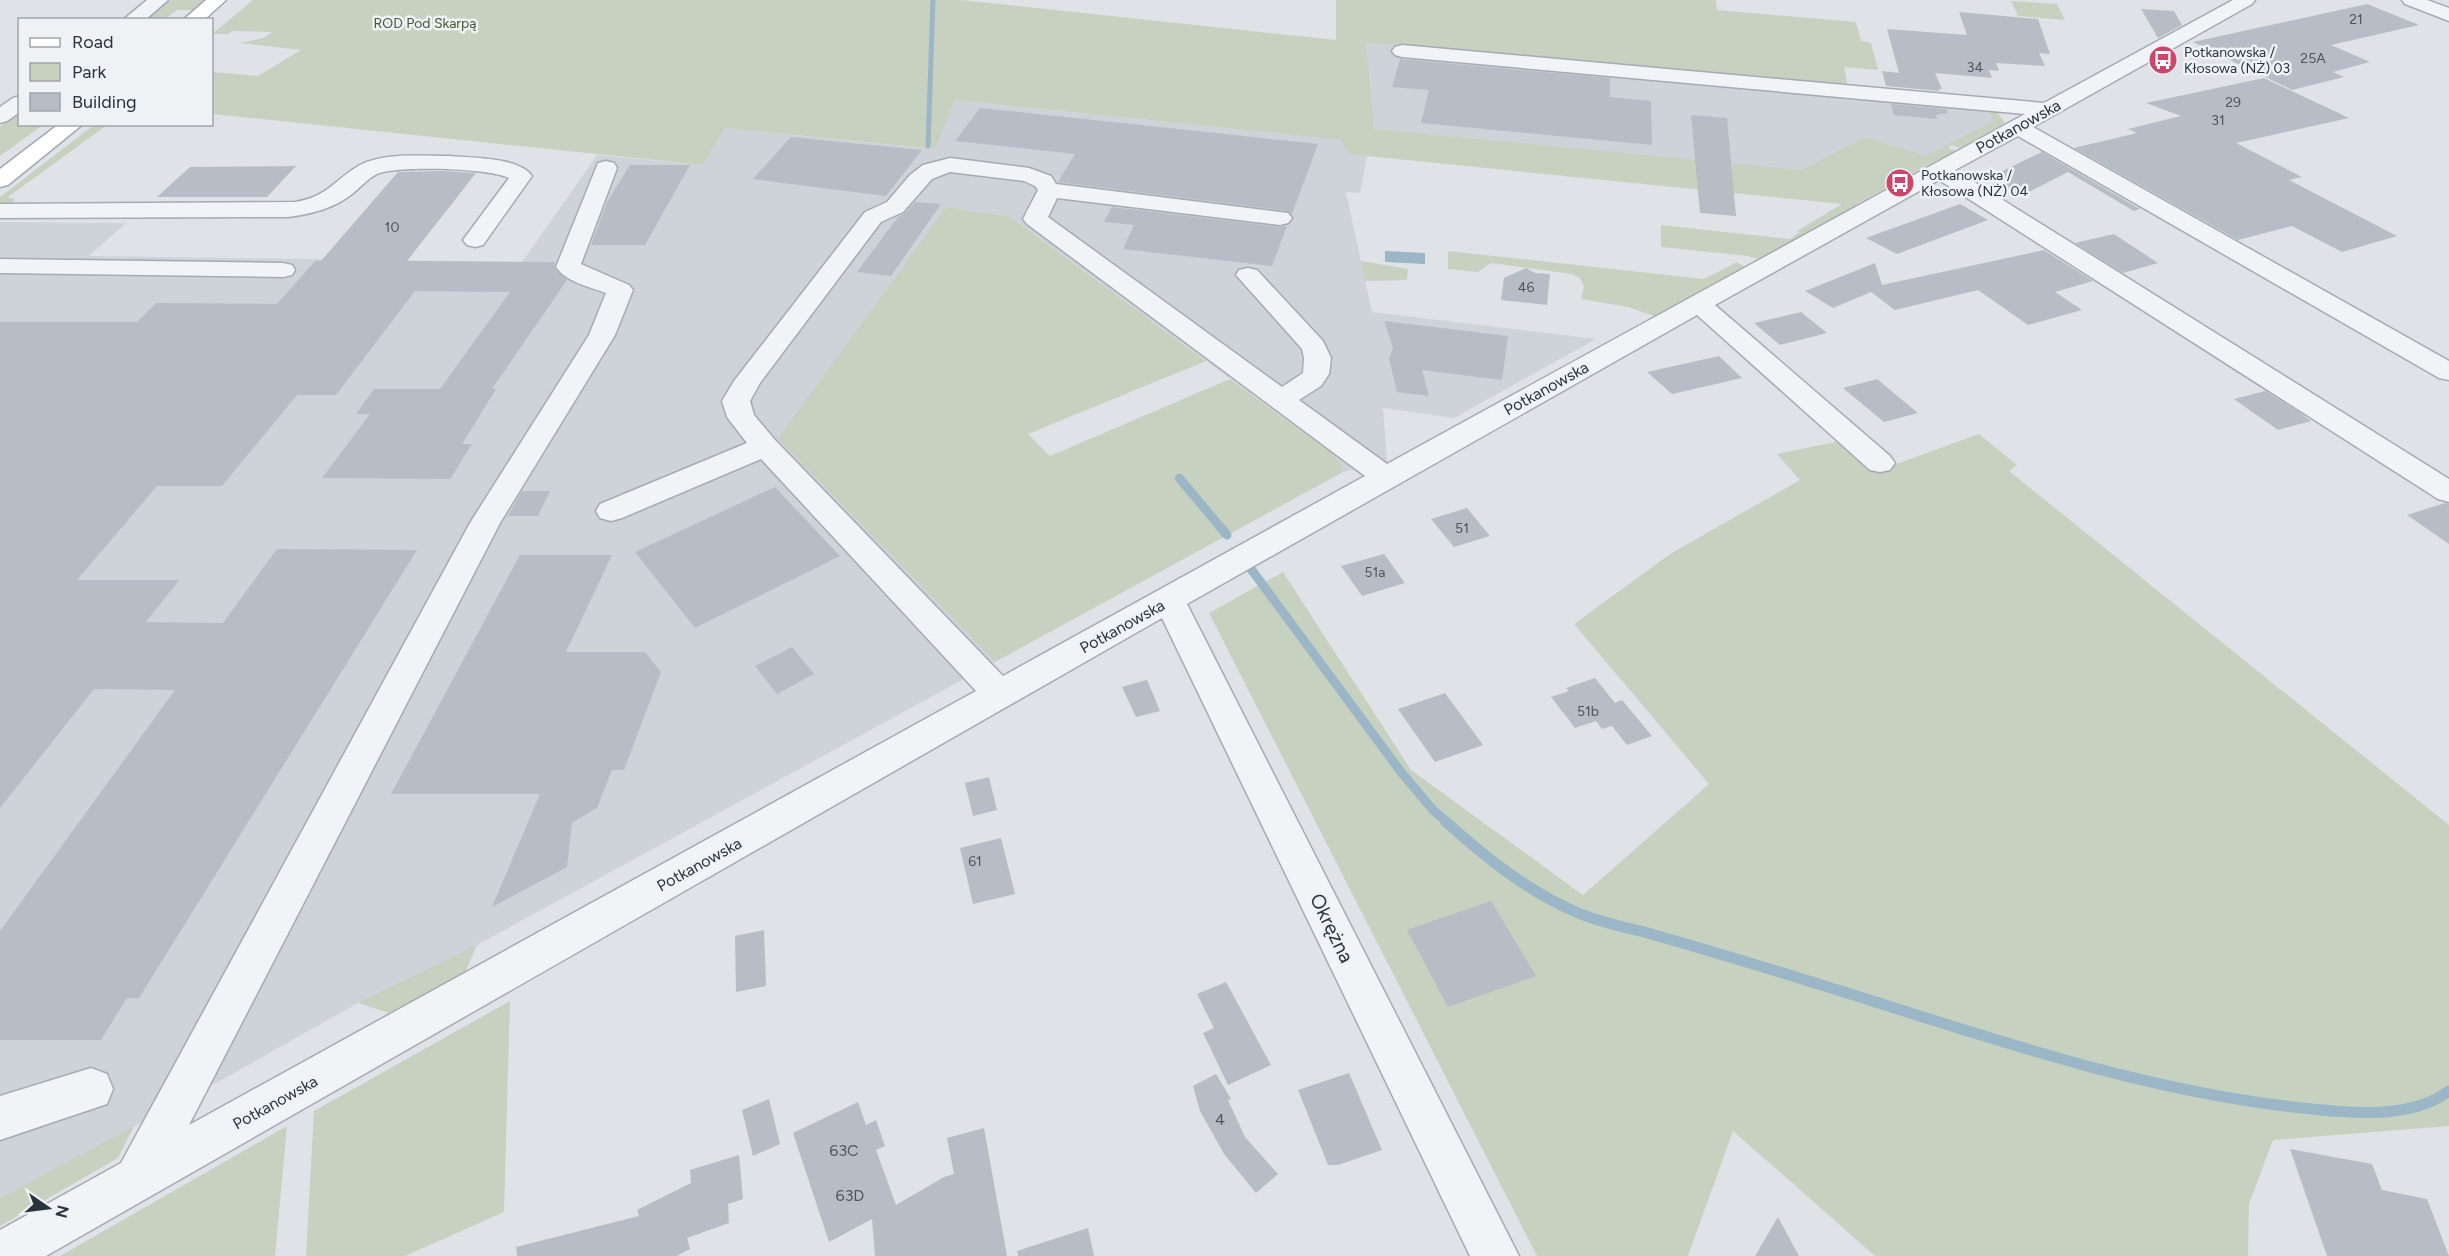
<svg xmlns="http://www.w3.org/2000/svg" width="2449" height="1256" font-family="Figtree,sans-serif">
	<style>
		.built { fill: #cdd3d9 }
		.green { fill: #c7d1c0 }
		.water { fill: #9ab6c7 }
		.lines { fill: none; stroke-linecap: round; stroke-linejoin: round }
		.stream-far3 { stroke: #9ab6c7; stroke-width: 5 }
		.stream-far2 { stroke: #9ab6c7; stroke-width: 8 }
		.stream-far1 { stroke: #9ab6c7; stroke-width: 9 }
		.stream { stroke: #9ab6c7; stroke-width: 11 }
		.building { fill: #b6bdc4 }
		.minor-casing { stroke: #a4abb2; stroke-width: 3 }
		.major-casing { stroke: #9ea9b3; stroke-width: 3 }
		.minor { fill: #f1f4f6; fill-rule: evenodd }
		.major { fill: #fff; fill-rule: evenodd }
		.labels { text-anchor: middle; stroke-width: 5; stroke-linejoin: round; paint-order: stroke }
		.number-label { font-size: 14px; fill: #4c5660 }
		.far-park-label { font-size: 14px; fill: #415936; stroke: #eef2f5 }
		.far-poi-label { font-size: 14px; fill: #28333e; stroke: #eef2f5; text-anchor: start }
		.street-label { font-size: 16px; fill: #28333e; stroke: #eef2f5 }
		.near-number-label { font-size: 16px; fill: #4c5660 }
		.near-street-label { font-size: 20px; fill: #28333e; stroke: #eef2f5 }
	</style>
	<rect width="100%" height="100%" fill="#dfe3e8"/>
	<g class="built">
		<polygon points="1365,43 1986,98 1994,121 1883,179 1374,129"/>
		<polygon points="955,100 1343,140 1347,154 1367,156 1360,193 1346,192 1372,312 1596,339 1454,418 1383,408 1387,462 1343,472 1336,456 1009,216 946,207 779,439 995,662 444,963 358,1003 227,1077 0,1198 0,222 126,223 89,256 522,262 597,155 703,165 725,128 935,149"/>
	</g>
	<g class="green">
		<polygon points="171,0 209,0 196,10 177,10 165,19 144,20"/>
		<polygon points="253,0 961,0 1336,40 1336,0 1716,0 1717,10 1856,22 1861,41 1871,43 1878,70 1844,67 1848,87 1366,43 1374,129 1802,170 1865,137 1926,156 1993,121 1990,110 1996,111 2005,123 1960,148 1952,145 1948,148 1957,151 1942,161 1937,160 1855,205 1858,207 1761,260 1748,256 1661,247 1661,225 1790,239 1800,232 1797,231 1842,204 1347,154 1342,140 955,100 935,149 725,128 703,165 212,114 212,72 258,76 301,50 240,43 264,38 272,32 232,31 228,34 212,34"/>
		<polygon points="2011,1 2057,4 2065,20 2018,16"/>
		<polygon points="19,112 20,124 43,125 0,156 0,127"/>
		<polygon points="94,125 107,125 8,197 15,200 6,206 0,206 0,197"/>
		<polygon points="946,207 1009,216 1206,361 1028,434 1050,456 1230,379 1336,456 1343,472 995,662 778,439"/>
		<polygon points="1448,251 1704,279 1737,262 1746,268 1657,317 1628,307 1581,299 1584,286 1580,278 1572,274 1491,263 1478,272 1448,269"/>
		<polygon points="1361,261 1408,269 1407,280 1365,281"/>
		<polygon points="1979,434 2017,465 2009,471 2449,825 2449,1126 2273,1140 2249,1204 2248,1256 1875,1256 1733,1131 1688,1256 1537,1256 1209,613 1283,572 1411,770 1583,895 1709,784 1574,624 1670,554 1800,480 1777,454 1840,441 1874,472"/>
		<polygon points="477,945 464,975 437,994 434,989 389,1013 358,1003"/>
		<polygon points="510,1001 504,1212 405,1256 306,1256 314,1111"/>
		<polygon points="134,1126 118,1158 0,1226 0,1198"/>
		<polygon points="287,1126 275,1256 60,1256"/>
	</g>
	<polygon class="water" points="1385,251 1425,253 1425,264 1385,262"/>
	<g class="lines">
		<polyline class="stream-far3" points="928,146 933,0"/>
		<polyline class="stream-far2" points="1179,478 1181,480"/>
		<g class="stream-far1">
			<polyline points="1180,479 1227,535"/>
			<polyline points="1251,569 1401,772 1433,810 1447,822"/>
		</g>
		<path class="stream" d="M1445,821C1484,856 1527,891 1576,912C1598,922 1624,927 1648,933C1699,948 1751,963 1802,979C1966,1029 2122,1087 2293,1107C2342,1112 2408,1122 2449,1091"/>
	</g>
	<g class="building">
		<polygon points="2367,4 2419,25 2331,45 2370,62 2333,72 2344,77 2292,90 2193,42"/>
		<polygon points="2141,9 2174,11 2182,25 2158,38"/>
		<polygon points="1959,12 2038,19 2050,54 2039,53 2045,66 1996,63 1999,71 1989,70 1992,78 1935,73 1942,89 1939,89 1940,91 1886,86 1882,71 1899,73 1887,29 1967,35"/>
		<polygon points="1400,59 1610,78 1610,97 1651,101 1652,145 1421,123 1429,90 1392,87"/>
		<polygon points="2264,78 2349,118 2236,143 2302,177 2289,180 2397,236 2342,252 2292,226 2238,240 2074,148 2137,133 2128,129 2181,116 2146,103"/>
		<polygon points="1891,104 1946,109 1948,113 1936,115 1937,119 1894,115"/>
		<polygon points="980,108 1318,144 1292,214 1288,211 1058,182 1075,154 955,141"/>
		<polygon points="1691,115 1727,118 1736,216 1700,213"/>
		<polygon points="791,137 922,150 886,196 753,179"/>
		<polygon points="2042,152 2140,209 2134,211 2068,172 2023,195 1986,179"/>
		<polygon points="630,165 690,165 645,245 591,245 607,202"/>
		<polygon points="296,166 267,197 157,197 190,167"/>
		<polygon points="443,171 476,173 407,261 555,262 554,268 567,280 492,389 496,389 462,444 472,444 450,479 322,478 370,414 356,414 374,389 440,389 510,292 415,291 336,395 297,395 222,486 157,486 77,580 179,580 146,622 223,623 277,549 417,550 139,998 127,998 101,1040 0,1040 0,931 175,690 94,689 0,808 0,322 137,322 156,303 277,304 315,261 321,261 398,172"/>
		<polygon points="915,202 941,204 891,276 857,272 898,217 905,213"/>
		<polygon points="1960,204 1988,220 1897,254 1866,238"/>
		<polygon points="1112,207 1280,227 1287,226 1272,266 1123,249 1134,225 1104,222"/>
		<polygon points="2114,234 2158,263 2123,273 2075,243"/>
		<polygon points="2044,250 2093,281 2055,292 2082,310 2028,325 1978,290 1895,310 1871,292 1833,308 1805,291 1875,263 1882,285"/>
		<polygon points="1526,268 1535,273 1550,274 1547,305 1501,300 1504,278"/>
		<polygon points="1801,312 1827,333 1780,345 1754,323"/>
		<polygon points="1384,321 1508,336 1502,380 1422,370 1429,396 1397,392 1389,359 1393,348"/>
		<polygon points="1719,356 1742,378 1672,394 1647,372"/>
		<polygon points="1877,379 1918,413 1884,422 1843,388"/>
		<polygon points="2265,391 2299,412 2311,421 2278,430 2234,399"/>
		<polygon points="775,487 840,556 695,628 635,552"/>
		<polygon points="522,491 550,491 538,516 508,516"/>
		<polygon points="2445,503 2449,504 2449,544 2407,515"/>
		<polygon points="1467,508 1490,536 1454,547 1431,519"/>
		<polygon points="1384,554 1405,583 1362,596 1341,566"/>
		<polygon points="520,555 612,555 566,652 645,652 661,672 624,770 612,770 597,808 572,823 567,867 492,907 540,794 391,794"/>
		<polygon points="792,647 814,674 777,694 755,666"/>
		<polygon points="1595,678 1615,703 1622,700 1652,736 1627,745 1612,726 1602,729 1596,721 1575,728 1551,697 1569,691 1566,688"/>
		<polygon points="1147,680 1160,711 1136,717 1122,687"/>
		<polygon points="1445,693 1483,745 1435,762 1398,709"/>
		<polygon points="989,777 997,810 973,816 965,783"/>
		<polygon points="1001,838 1015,894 973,904 960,848"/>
		<polygon points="1491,901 1536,976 1448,1007 1407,930"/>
		<polygon points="764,930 766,986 736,992 735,936"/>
		<polygon points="1226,982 1271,1065 1228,1085 1203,1033 1214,1028 1197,994"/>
		<polygon points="1349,1073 1382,1150 1338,1165 1328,1165 1298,1090"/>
		<polygon points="1216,1074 1231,1099 1228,1100 1245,1137 1278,1174 1256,1193 1224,1154 1200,1111 1193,1086"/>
		<polygon points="769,1099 780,1144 753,1156 742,1110"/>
		<polygon points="858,1102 866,1125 876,1120 885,1146 876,1150 896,1205 944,1177 954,1174 947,1138 984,1128 1007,1256 875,1256 872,1219 829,1242 793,1133"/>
		<polygon points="2290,1149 2372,1164 2382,1190 2427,1199 2449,1256 2327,1256"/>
		<polygon points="739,1155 743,1199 728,1204 729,1223 687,1238 690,1249 677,1256 517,1256 516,1247 639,1216 637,1210 691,1183 690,1170"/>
		<polygon points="1778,1217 1799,1256 1755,1256"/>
		<polygon points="1088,1228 1094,1256 1018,1256 1017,1251"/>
	</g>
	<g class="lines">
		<g class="minor-casing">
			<g id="minor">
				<polygon points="147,0 168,0 145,20 123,20"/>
				<path d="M2233,0H2255L2252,4L2033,127L2449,361V380L2439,378L2018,136L1955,170L2449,479V502L2438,499L1939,180L1715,305L1890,456L1895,463L1890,470L1880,472L1870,470L1697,315L1187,604L1519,1256H1470L1162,618L46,1256H0V1230L121,1163L470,523L589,335L606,293C590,287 566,282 556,267L598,163L606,161L614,163L617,168L581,264L629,285L633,290L615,335L500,523L189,1125L976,691L761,459L622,518L611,521L600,518L596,511L600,504L747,443L727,417L722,401L734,381L865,212L887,202L910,175L923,165L950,158L1029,168L1051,176L1056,184L1288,213L1292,218L1288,223L1280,225L1057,198L1048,217L1282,387L1303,373L1304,358L1302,349L1236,275L1239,270L1248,268L1257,270L1323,341L1331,358L1329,374L1321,386L1299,400L1387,464L2025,114L1402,57L1395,55L1392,51L1395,47L1402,45L2044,103ZM950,172L1024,181L1035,186L1038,190L1023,219L1027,224L1365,476L1003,676L775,440L754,415L750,401L760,383L881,222L903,212L932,179Z"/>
				<polygon points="2402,0 2427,0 2449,8 2449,21 2405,4"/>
				<polygon points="20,96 20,112 7,121 0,123 0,107 13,98"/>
				<path d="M450,156C471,158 519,157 532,176L483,245L475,247L467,245L463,240L509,178C491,168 396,165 377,174C367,179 360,188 352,194C333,209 311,214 288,217L0,218V204L295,202C328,197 335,179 360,165C385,152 422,156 450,156Z"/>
				<polygon points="0,259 283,263 292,265 295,270 292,275 283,277 0,273"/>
				<polygon points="91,1068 107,1074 113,1089 107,1104 0,1140 0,1096"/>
			</g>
		</g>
		<g class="major-casing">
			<g id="major">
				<polygon points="206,0 226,0 204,20 183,20"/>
				<polygon points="59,124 83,124 8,185 0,187 0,169"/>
			</g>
		</g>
		<use href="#minor" class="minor"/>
		<use href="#major" class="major"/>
	</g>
	<defs>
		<g id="bus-disc" transform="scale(1.5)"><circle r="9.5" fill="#ca476b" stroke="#eef2f5"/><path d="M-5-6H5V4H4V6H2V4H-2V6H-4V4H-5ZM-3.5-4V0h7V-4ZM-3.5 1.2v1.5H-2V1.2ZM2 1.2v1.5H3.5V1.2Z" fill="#fff"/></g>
	</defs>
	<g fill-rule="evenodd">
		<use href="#bus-disc" x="2163" y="60"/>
		<use href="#bus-disc" x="1900" y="183"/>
	</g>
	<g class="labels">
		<g class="number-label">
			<text x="2356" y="24">21</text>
			<text x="2313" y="63">25A</text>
			<text x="1975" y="72">34</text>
			<text x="2233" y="107">29</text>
			<text x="2218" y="125">31</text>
			<text x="392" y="232">10</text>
			<text x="1526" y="292">46</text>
			<text x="1462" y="533">51</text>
			<text x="1375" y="577">51a</text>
			<text x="1588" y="716">51b</text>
			<text x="975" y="866">61</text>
		</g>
		<g class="far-park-label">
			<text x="425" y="28">ROD Pod Skarpą</text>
		</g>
		<g class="far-poi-label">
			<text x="2184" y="57">Potkanowska /<tspan x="2184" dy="16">Kłosowa (NŻ) 03</tspan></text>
			<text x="1921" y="180">Potkanowska /<tspan x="1921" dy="16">Kłosowa (NŻ) 04</tspan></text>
		</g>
		<g class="street-label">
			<text transform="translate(2018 126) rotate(-29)" y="6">Potkanowska</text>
			<text transform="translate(1546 388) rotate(-29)" y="6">Potkanowska</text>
			<text transform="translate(1122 626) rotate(-29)" y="6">Potkanowska</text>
			<text transform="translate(699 864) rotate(-29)" y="6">Potkanowska</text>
			<text transform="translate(275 1102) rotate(-29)" y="6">Potkanowska</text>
		</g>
		<g class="near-number-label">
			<text x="1220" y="1125">4</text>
			<text x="844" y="1156">63C</text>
			<text x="850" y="1201">63D</text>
		</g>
		<g class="near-street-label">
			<text transform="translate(1332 928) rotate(64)" y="7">Okrężna</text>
		</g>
	</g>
	<rect x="18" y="18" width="195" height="108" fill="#eef2f5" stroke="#9fa6ac" stroke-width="1.5"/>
	<rect x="30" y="38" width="30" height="9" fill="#ffffff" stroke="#9fa6ac" stroke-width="1.5"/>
	<text x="72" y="48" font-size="18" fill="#28333e">Road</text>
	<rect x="30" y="63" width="30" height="18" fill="#c7d1c0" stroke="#9fa6ac" stroke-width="1.5"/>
	<text x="72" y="78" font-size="18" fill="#28333e">Park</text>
	<rect x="30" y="93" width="30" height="18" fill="#b6bdc4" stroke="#9fa6ac" stroke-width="1.5"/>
	<text x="72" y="108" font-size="18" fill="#28333e">Building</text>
	<g transform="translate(48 1208) rotate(104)" stroke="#eef2f5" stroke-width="4.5" paint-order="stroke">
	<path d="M0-4.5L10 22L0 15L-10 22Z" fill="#28333e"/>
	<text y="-9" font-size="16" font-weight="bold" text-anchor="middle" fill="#28333e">N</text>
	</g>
</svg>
